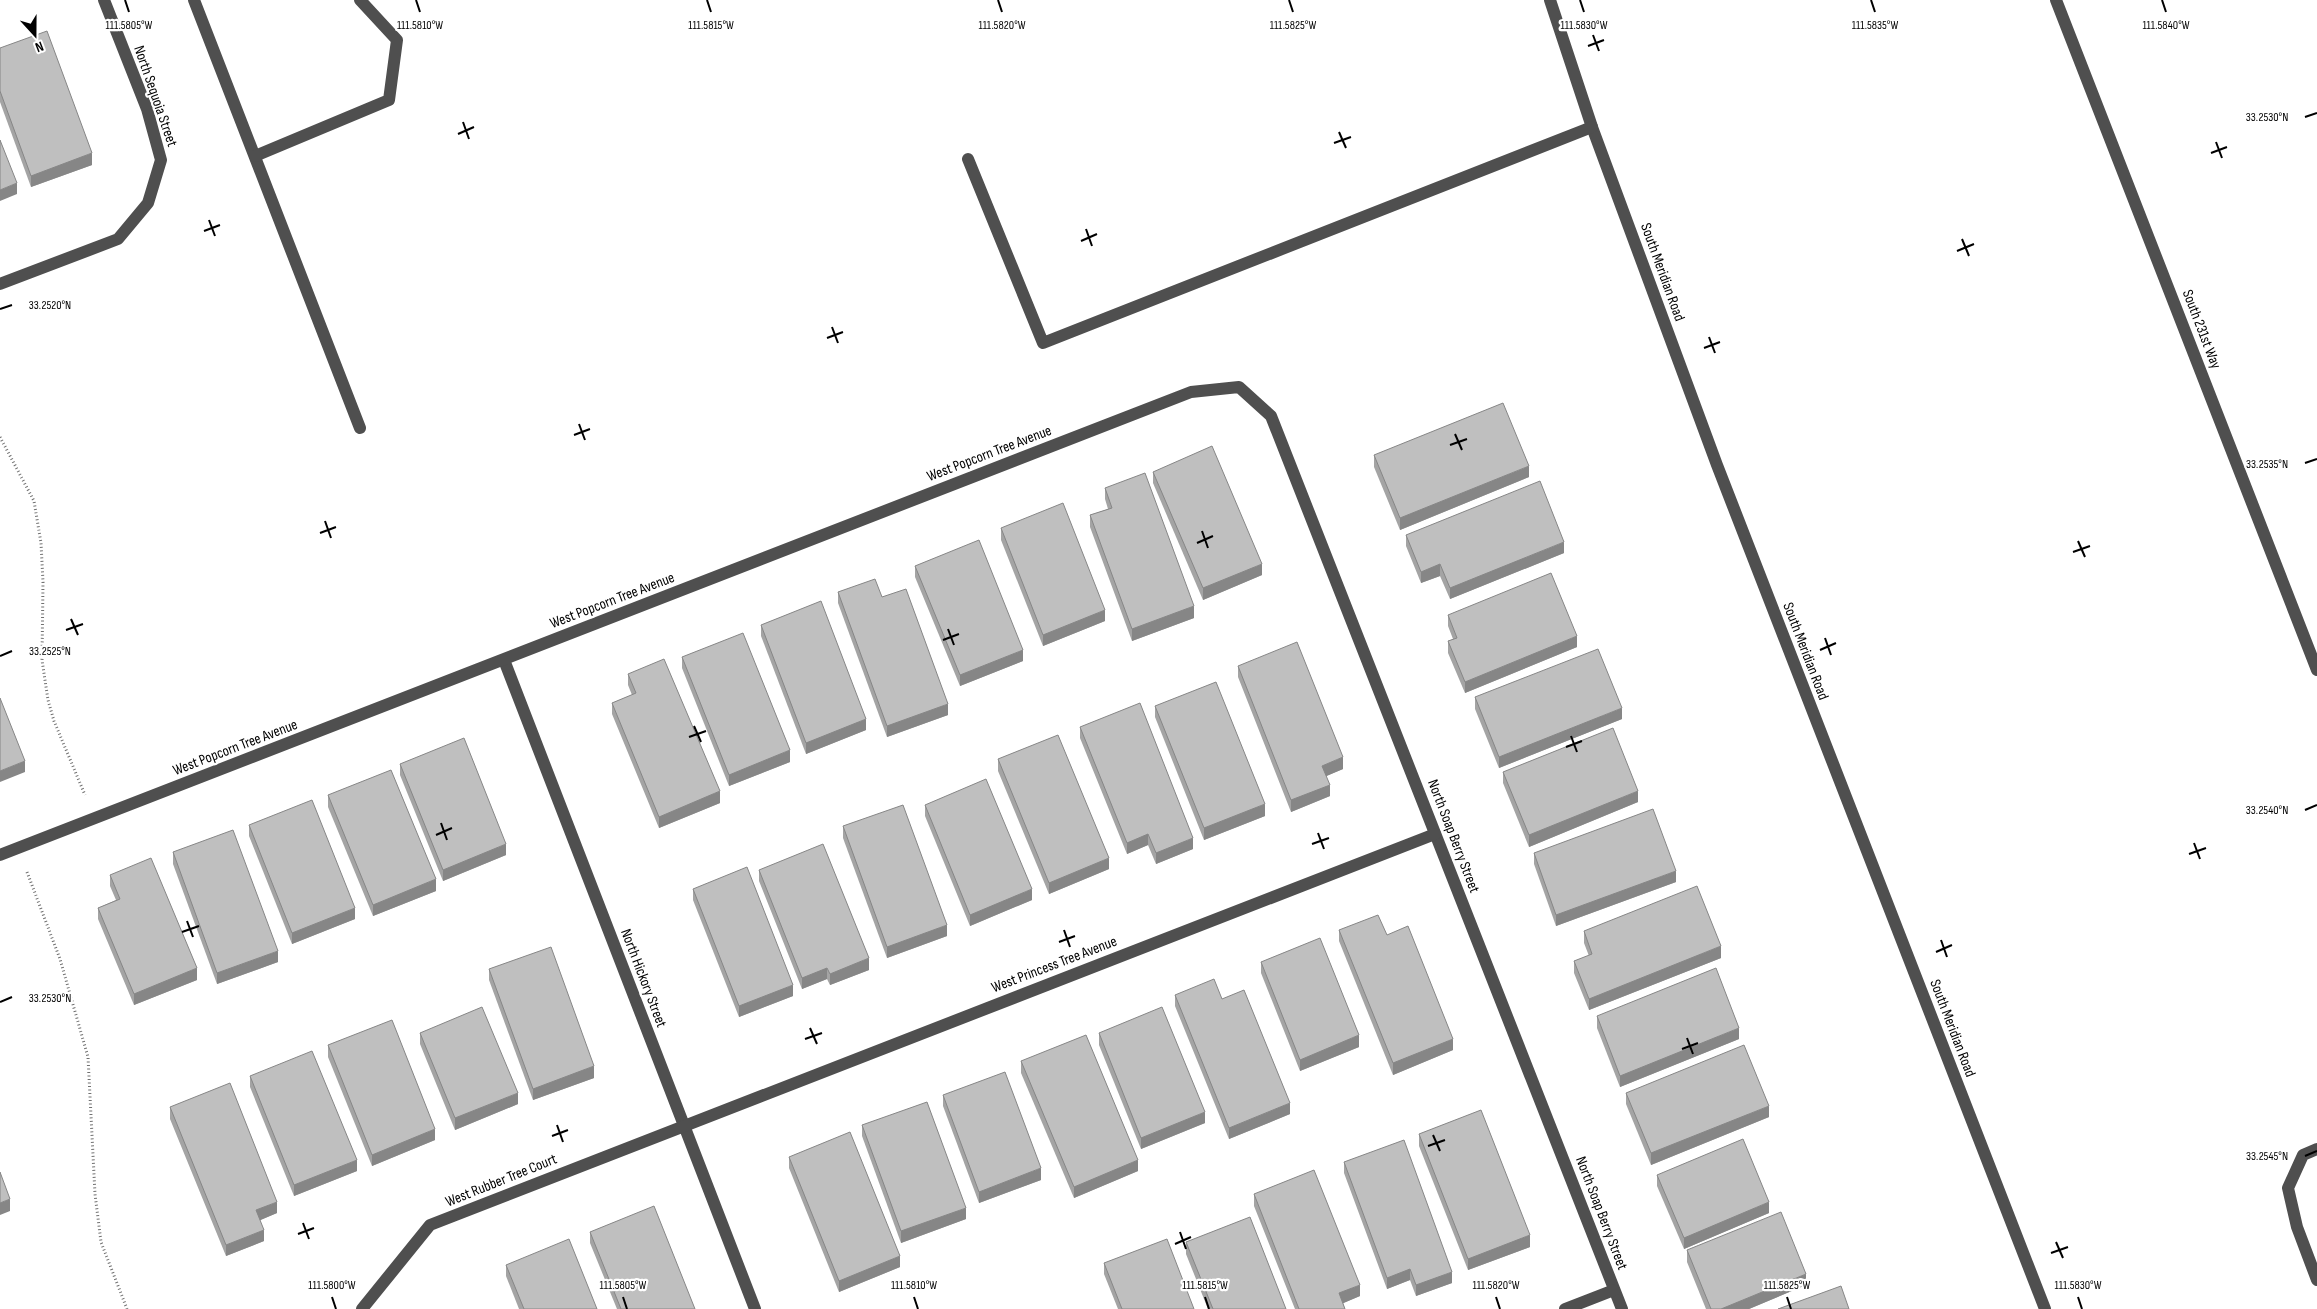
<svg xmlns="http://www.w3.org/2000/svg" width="2317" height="1309" font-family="'Sofia Sans Condensed',sans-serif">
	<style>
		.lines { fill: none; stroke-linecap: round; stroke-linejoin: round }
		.path { stroke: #717171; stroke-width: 3; stroke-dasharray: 1 2.5; stroke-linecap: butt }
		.minor { stroke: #4f4f4f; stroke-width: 12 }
		.wall { fill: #a4a4a4 }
		.shaded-wall { fill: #868686 }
		.building { fill: #bfbfbf; stroke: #868686 }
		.ticks { fill: none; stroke: #000; stroke-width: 2 }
		.labels { text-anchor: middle; stroke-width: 4.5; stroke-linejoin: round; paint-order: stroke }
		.street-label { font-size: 15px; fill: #000; stroke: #fff }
		.ticks-label { font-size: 12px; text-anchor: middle; fill: #000; stroke: #fff; stroke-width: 4.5; stroke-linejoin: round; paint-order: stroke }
	</style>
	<rect width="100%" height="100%" fill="#fff"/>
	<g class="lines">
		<g class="path">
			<polyline points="0,437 34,501 41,543 43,582 42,660 48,700 54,721 85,795"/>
			<polyline points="27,872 60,959 88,1057 95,1194 101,1242 127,1309"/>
		</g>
		<g class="minor">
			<polyline points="194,0 360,428"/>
			<polyline points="1550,0 1592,127 1717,465 2045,1309"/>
			<polyline points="2056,0 2317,670"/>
			<polyline points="255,156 389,100 397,40 360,0"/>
			<polyline points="968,159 1043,343 1592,127"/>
			<polyline points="0,284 118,239 148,203 161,160 147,109 104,0"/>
			<polyline points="504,660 755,1309"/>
			<polyline points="0,855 1191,392 1239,387 1271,416 1622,1309"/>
			<polyline points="2317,1149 2303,1155 2288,1188 2297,1227 2317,1280"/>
			<polyline points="362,1309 430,1225 1435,834"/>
			<polyline points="1565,1309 1614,1290"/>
		</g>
	</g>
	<g class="wall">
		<polygon points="0,48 92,165 31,187 0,102"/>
		<polygon points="1374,455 1529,477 1400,530 1374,467"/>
		<polygon points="1153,472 1262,575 1203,600 1153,483"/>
		<polygon points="1105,488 1194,618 1132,641 1090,527 1090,515 1108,509 1105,499"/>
		<polygon points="1001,528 1105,621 1043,646 1001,540"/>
		<polygon points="1406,535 1564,553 1450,599 1440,576 1421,583 1406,546"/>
		<polygon points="915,566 1023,661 960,686 915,577"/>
		<polygon points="838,592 882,597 948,715 887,737 838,603"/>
		<polygon points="1448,615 1577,647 1465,693 1448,653 1448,641 1453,639 1448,626"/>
		<polygon points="761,625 866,730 806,754 761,636"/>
		<polygon points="682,657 790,762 729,786 682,668"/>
		<polygon points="1238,666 1343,769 1326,776 1330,796 1291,812 1238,677"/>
		<polygon points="628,674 720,803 659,828 612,714 612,703 632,695 628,685"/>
		<polygon points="1475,697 1622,719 1499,768 1475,709"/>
		<polygon points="1155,706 1265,816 1204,840 1155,717"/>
		<polygon points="1080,727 1193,849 1156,864 1148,845 1127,854 1080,738"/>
		<polygon points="998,759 1109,869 1049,894 998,771"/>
		<polygon points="400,764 506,855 443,881 400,775"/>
		<polygon points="1503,772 1638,802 1529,847 1503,783"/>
		<polygon points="328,795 436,891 373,916 328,807"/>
		<polygon points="925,805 1032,900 970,926 925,816"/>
		<polygon points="249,825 355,919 292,944 249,836"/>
		<polygon points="843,826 947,936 887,958 843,838"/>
		<polygon points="173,852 278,962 217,984 173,864"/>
		<polygon points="1534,853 1676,882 1556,926 1534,864"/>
		<polygon points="759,870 869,970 830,985 827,979 802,989 759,881"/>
		<polygon points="110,875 197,980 134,1005 98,919 98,908 116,900 110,886"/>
		<polygon points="693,889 793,996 739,1017 693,900"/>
		<polygon points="1339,930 1387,935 1453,1050 1393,1075 1339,941"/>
		<polygon points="1584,931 1721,958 1589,1010 1574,973 1574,961 1589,956 1584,943"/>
		<polygon points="1261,962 1359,1047 1300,1071 1261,973"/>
		<polygon points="489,969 594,1078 533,1100 489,980"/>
		<polygon points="1175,995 1222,999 1290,1114 1229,1139 1175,1006"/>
		<polygon points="1597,1016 1739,1039 1620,1087 1597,1028"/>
		<polygon points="420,1033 518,1104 455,1130 420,1044"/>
		<polygon points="1099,1033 1205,1123 1141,1149 1099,1045"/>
		<polygon points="328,1045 435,1140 372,1166 328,1057"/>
		<polygon points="1021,1061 1138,1171 1074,1198 1021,1073"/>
		<polygon points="250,1076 357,1171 294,1196 250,1087"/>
		<polygon points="1626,1093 1769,1117 1651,1165 1626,1104"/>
		<polygon points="943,1095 1041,1180 979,1203 943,1106"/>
		<polygon points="170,1107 277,1213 260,1220 264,1241 226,1256 170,1119"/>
		<polygon points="862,1125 966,1219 901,1243 862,1136"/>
		<polygon points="1419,1134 1530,1247 1468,1270 1419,1146"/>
		<polygon points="789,1157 900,1267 839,1292 789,1168"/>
		<polygon points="1344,1162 1452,1283 1416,1296 1410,1280 1387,1289 1344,1173"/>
		<polygon points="1657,1175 1769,1213 1684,1249 1657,1186"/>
		<polygon points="1254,1194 1360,1296 1343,1303 1345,1309 1295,1309 1254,1206"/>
		<polygon points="590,1232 695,1309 617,1309 590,1243"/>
		<polygon points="1186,1242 1286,1309 1208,1309 1186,1254"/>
		<polygon points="1687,1250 1806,1285 1749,1309 1706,1309 1687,1262"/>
		<polygon points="1104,1263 1194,1309 1118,1309 1104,1274"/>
		<polygon points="506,1265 597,1309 519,1309 506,1276"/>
	</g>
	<g class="shaded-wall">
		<polygon points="92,153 92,165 31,187 31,176"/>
		<polygon points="17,183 17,194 0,201 0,190"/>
		<polygon points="1529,466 1529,477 1400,530 1400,518"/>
		<polygon points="1564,542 1564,553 1450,599 1450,588"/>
		<polygon points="1262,564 1262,575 1203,600 1203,588"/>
		<polygon points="1440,564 1440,576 1421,583 1421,572"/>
		<polygon points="1194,606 1194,618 1132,641 1132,629"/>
		<polygon points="1105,610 1105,621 1043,646 1043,635"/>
		<polygon points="1577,636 1577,647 1465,693 1465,682"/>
		<polygon points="1023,650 1023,661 960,686 960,675"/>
		<polygon points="948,704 948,715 887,737 887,726"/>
		<polygon points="1622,708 1622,719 1499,768 1499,757"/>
		<polygon points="866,719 866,730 806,754 806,743"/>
		<polygon points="790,750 790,762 729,786 729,775"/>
		<polygon points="1343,757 1343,769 1322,778 1322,766"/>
		<polygon points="25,761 25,772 0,782 0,771"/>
		<polygon points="1330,785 1330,796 1291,812 1291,800"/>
		<polygon points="720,791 720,803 659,828 659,817"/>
		<polygon points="1638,791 1638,802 1529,847 1529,835"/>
		<polygon points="1265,804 1265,816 1204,840 1204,828"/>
		<polygon points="1148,834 1148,845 1127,854 1127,843"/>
		<polygon points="1193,838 1193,849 1156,864 1156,853"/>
		<polygon points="506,844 506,855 443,881 443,870"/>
		<polygon points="1109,858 1109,869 1049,894 1049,883"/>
		<polygon points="1676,871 1676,882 1556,926 1556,915"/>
		<polygon points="436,879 436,891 373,916 373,905"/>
		<polygon points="1032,889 1032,900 970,926 970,915"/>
		<polygon points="355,908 355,919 292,944 292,933"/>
		<polygon points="947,925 947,936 887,958 887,947"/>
		<polygon points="1721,946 1721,958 1589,1010 1589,999"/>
		<polygon points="278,951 278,962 217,984 217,973"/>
		<polygon points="869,958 869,970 830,985 830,974"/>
		<polygon points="197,968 197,980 134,1005 134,994"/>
		<polygon points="827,968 827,979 802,989 802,978"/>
		<polygon points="793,985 793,996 739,1017 739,1006"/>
		<polygon points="1739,1028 1739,1039 1620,1087 1620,1076"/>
		<polygon points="1359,1035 1359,1047 1300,1071 1300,1060"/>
		<polygon points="1453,1039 1453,1050 1393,1075 1393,1063"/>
		<polygon points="594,1066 594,1078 533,1100 533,1089"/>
		<polygon points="518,1093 518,1104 455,1130 455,1118"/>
		<polygon points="1290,1103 1290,1114 1229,1139 1229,1128"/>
		<polygon points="1769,1106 1769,1117 1651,1165 1651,1153"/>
		<polygon points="1205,1112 1205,1123 1141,1149 1141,1138"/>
		<polygon points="435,1129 435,1140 372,1166 372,1155"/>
		<polygon points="357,1160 357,1171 294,1196 294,1185"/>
		<polygon points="1138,1160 1138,1171 1074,1198 1074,1187"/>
		<polygon points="1041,1168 1041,1180 979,1203 979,1192"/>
		<polygon points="10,1199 10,1211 0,1215 0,1203"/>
		<polygon points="277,1202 277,1213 256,1222 256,1210"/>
		<polygon points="1769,1202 1769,1213 1684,1249 1684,1238"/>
		<polygon points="966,1208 966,1219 901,1243 901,1231"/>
		<polygon points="264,1230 264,1241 226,1256 226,1245"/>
		<polygon points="1530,1235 1530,1247 1468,1270 1468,1259"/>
		<polygon points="900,1256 900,1267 839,1292 839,1281"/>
		<polygon points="1410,1269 1410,1280 1387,1289 1387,1278"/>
		<polygon points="1452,1272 1452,1283 1416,1296 1416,1285"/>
		<polygon points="1806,1274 1806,1285 1749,1309 1721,1309"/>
		<polygon points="1360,1285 1360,1296 1339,1305 1339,1293"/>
	</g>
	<g class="building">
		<polygon points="47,31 92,153 31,176 0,91 0,48"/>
		<polygon points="0,140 17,183 0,190"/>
		<polygon points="1503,403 1529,466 1400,518 1374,455"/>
		<polygon points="1212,446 1262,564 1203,588 1153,472"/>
		<polygon points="1145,473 1194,606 1132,629 1090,515 1112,508 1105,488"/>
		<polygon points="1540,481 1564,542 1450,588 1440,564 1421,572 1406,535"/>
		<polygon points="1063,503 1105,610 1043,635 1001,528"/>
		<polygon points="979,540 1023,650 960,675 915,566"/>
		<polygon points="1551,573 1577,636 1465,682 1448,641 1457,638 1448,615"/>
		<polygon points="875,579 882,597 906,589 948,704 887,726 838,592"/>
		<polygon points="821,601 866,719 806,743 761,625"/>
		<polygon points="743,633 790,750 729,775 682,657"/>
		<polygon points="1297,642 1343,757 1322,766 1330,785 1291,800 1238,666"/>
		<polygon points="1598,649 1622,708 1499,757 1475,697"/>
		<polygon points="664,659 720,791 659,817 612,703 636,693 628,674"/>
		<polygon points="1216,682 1265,804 1204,828 1155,706"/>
		<polygon points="0,698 25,761 0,771"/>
		<polygon points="1140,703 1193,838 1156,853 1148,834 1127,843 1080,727"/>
		<polygon points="1613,728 1638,791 1529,835 1503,772"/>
		<polygon points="1058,735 1109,858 1049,883 998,759"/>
		<polygon points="464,738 506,844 443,870 400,764"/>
		<polygon points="391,770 436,879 373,905 328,795"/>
		<polygon points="986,779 1032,889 970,915 925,805"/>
		<polygon points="312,800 355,908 292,933 249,825"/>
		<polygon points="903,805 947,925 887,947 843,826"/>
		<polygon points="1653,809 1676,871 1556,915 1534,853"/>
		<polygon points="233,830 278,951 217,973 173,852"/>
		<polygon points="823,844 869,958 830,974 827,968 802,978 759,870"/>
		<polygon points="151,858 197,968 134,994 98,908 120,899 110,875"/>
		<polygon points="747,867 793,985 739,1006 693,889"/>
		<polygon points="1697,886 1721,946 1589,999 1574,961 1592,954 1584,931"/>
		<polygon points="1378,915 1387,935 1408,926 1453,1039 1393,1063 1339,930"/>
		<polygon points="1320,938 1359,1035 1300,1060 1261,962"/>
		<polygon points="551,947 594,1066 533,1089 489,969"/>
		<polygon points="1716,968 1739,1028 1620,1076 1597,1016"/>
		<polygon points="1214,979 1222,999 1244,990 1290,1103 1229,1128 1175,995"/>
		<polygon points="482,1007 518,1093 455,1118 420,1033"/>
		<polygon points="1162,1007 1205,1112 1141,1138 1099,1033"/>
		<polygon points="392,1020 435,1129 372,1155 328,1045"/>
		<polygon points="1086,1035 1138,1160 1074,1187 1021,1061"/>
		<polygon points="1744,1045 1769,1106 1651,1153 1626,1093"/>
		<polygon points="312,1051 357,1160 294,1185 250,1076"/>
		<polygon points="1005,1072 1041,1168 979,1192 943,1095"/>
		<polygon points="230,1083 277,1202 256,1210 264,1230 226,1245 170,1107"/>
		<polygon points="927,1102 966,1208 901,1231 862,1125"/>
		<polygon points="1481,1110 1530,1235 1468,1259 1419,1134"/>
		<polygon points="850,1132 900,1256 839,1281 789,1157"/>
		<polygon points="1743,1139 1769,1202 1684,1238 1657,1175"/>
		<polygon points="1404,1140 1452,1272 1416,1285 1410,1269 1387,1278 1344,1162"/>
		<polygon points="1314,1170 1360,1285 1339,1293 1345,1309 1299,1309 1254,1194"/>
		<polygon points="0,1172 10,1199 0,1203"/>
		<polygon points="654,1206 695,1309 621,1309 590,1232"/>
		<polygon points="1781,1212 1806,1274 1721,1309 1711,1309 1687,1250"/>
		<polygon points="1250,1217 1286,1309 1213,1309 1186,1242"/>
		<polygon points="569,1239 597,1309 524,1309 506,1265"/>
		<polygon points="1167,1239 1194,1309 1122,1309 1104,1263"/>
		<polygon points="1841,1286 1849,1309 1778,1309"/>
	</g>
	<path class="ticks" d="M125,0L129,12M416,0L420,12M707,0L711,12M998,0L1002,12M1289,0L1293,12M1580,0L1584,12M1871,0L1875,12M2162,0L2166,12M1593,35L1599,51M1588,46L1604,40M2305,117L2317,113M463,122L469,139M1339,132L1346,148M458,134L474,127M2216,142L2222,158M1334,143L1351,137M2211,153L2227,147M209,220L215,236M1086,229L1092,246M204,231L220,225M1962,239L1969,256M1081,241L1097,234M1957,251L1974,244M0,309L12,305M832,327L838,343M1709,337L1715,353M827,338L843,332M1704,348L1720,342M579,424L585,440M1455,434L1462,450M574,435L590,429M1450,445L1467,439M2305,463L2317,459M325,521L331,538M1202,531L1208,548M320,533L336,527M2078,541L2085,557M1197,543L1213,536M2073,552L2090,546M71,619L78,635M948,629L954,645M66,630L83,624M1825,638L1831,655M943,640L959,634M1820,650L1836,643M0,656L12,651M694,726L701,742M1571,736L1577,752M689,737L706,731M1566,747L1582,741M2305,810L2317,805M441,823L447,840M1318,833L1324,849M436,835L452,828M2194,843L2200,859M1312,844L1329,838M2189,854L2206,848M187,921L193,937M1064,930L1070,947M182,932L199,926M1941,940L1947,957M1059,942L1075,936M1936,952L1952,945M0,1002L12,997M810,1028L817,1044M1687,1038L1693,1054M805,1039L822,1033M1682,1049L1698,1043M557,1125L563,1142M1433,1135L1440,1151M552,1136L568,1130M1428,1146L1445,1140M2305,1156L2317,1151M303,1223L309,1239M1180,1232L1186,1249M298,1234L314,1228M2056,1242L2063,1258M1175,1244L1191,1237M2051,1253L2068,1247M332,1297L336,1309M623,1297L627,1309M914,1297L918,1309M1205,1297L1209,1309M1496,1297L1500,1309M1787,1297L1791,1309M2078,1297L2082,1309"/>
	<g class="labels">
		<g class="street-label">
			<text transform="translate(156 96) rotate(71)" y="5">North Sequoia Street</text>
			<text transform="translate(1663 272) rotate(70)" y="5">South Meridian Road</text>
			<text transform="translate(2202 329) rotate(69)" y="5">South 231st Way</text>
			<text transform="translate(989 453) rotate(-21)" y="5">West Popcorn Tree Avenue</text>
			<text transform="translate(612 600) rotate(-21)" y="5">West Popcorn Tree Avenue</text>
			<text transform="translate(1806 651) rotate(69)" y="5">South Meridian Road</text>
			<text transform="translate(235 747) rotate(-21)" y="5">West Popcorn Tree Avenue</text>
			<text transform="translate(1454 836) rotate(69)" y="5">North Soap Berry Street</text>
			<text transform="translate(1054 964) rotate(-21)" y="5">West Princess Tree Avenue</text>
			<text transform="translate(644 978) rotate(69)" y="5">North Hickory Street</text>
			<text transform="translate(1953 1028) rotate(69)" y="5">South Meridian Road</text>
			<text transform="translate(501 1180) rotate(-22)" y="5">West Rubber Tree Court</text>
			<text transform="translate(1602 1213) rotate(69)" y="5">North Soap Berry Street</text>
		</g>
	</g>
	<g class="ticks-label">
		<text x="1002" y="29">111.5820°W</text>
		<text x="129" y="29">111.5805°W</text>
		<text x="420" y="29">111.5810°W</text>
		<text x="711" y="29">111.5815°W</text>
		<text x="1293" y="29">111.5825°W</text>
		<text x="1584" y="29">111.5830°W</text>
		<text x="1875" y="29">111.5835°W</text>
		<text x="2166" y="29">111.5840°W</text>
		<text x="2267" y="121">33.2530°N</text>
		<text x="50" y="309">33.2520°N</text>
		<text x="2267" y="468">33.2535°N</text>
		<text x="50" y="655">33.2525°N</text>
		<text x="2267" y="814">33.2540°N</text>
		<text x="50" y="1002">33.2530°N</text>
		<text x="2267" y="1160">33.2545°N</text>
		<text x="332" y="1289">111.5800°W</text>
		<text x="623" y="1289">111.5805°W</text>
		<text x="914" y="1289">111.5810°W</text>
		<text x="1205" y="1289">111.5815°W</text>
		<text x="1496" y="1289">111.5820°W</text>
		<text x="1787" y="1289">111.5825°W</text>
		<text x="2078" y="1289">111.5830°W</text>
	</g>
	<g transform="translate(35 35) rotate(159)" stroke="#ffffff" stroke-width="4" paint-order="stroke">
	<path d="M0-4L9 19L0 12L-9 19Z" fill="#000000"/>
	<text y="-8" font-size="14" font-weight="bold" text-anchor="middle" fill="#000000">N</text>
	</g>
</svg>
